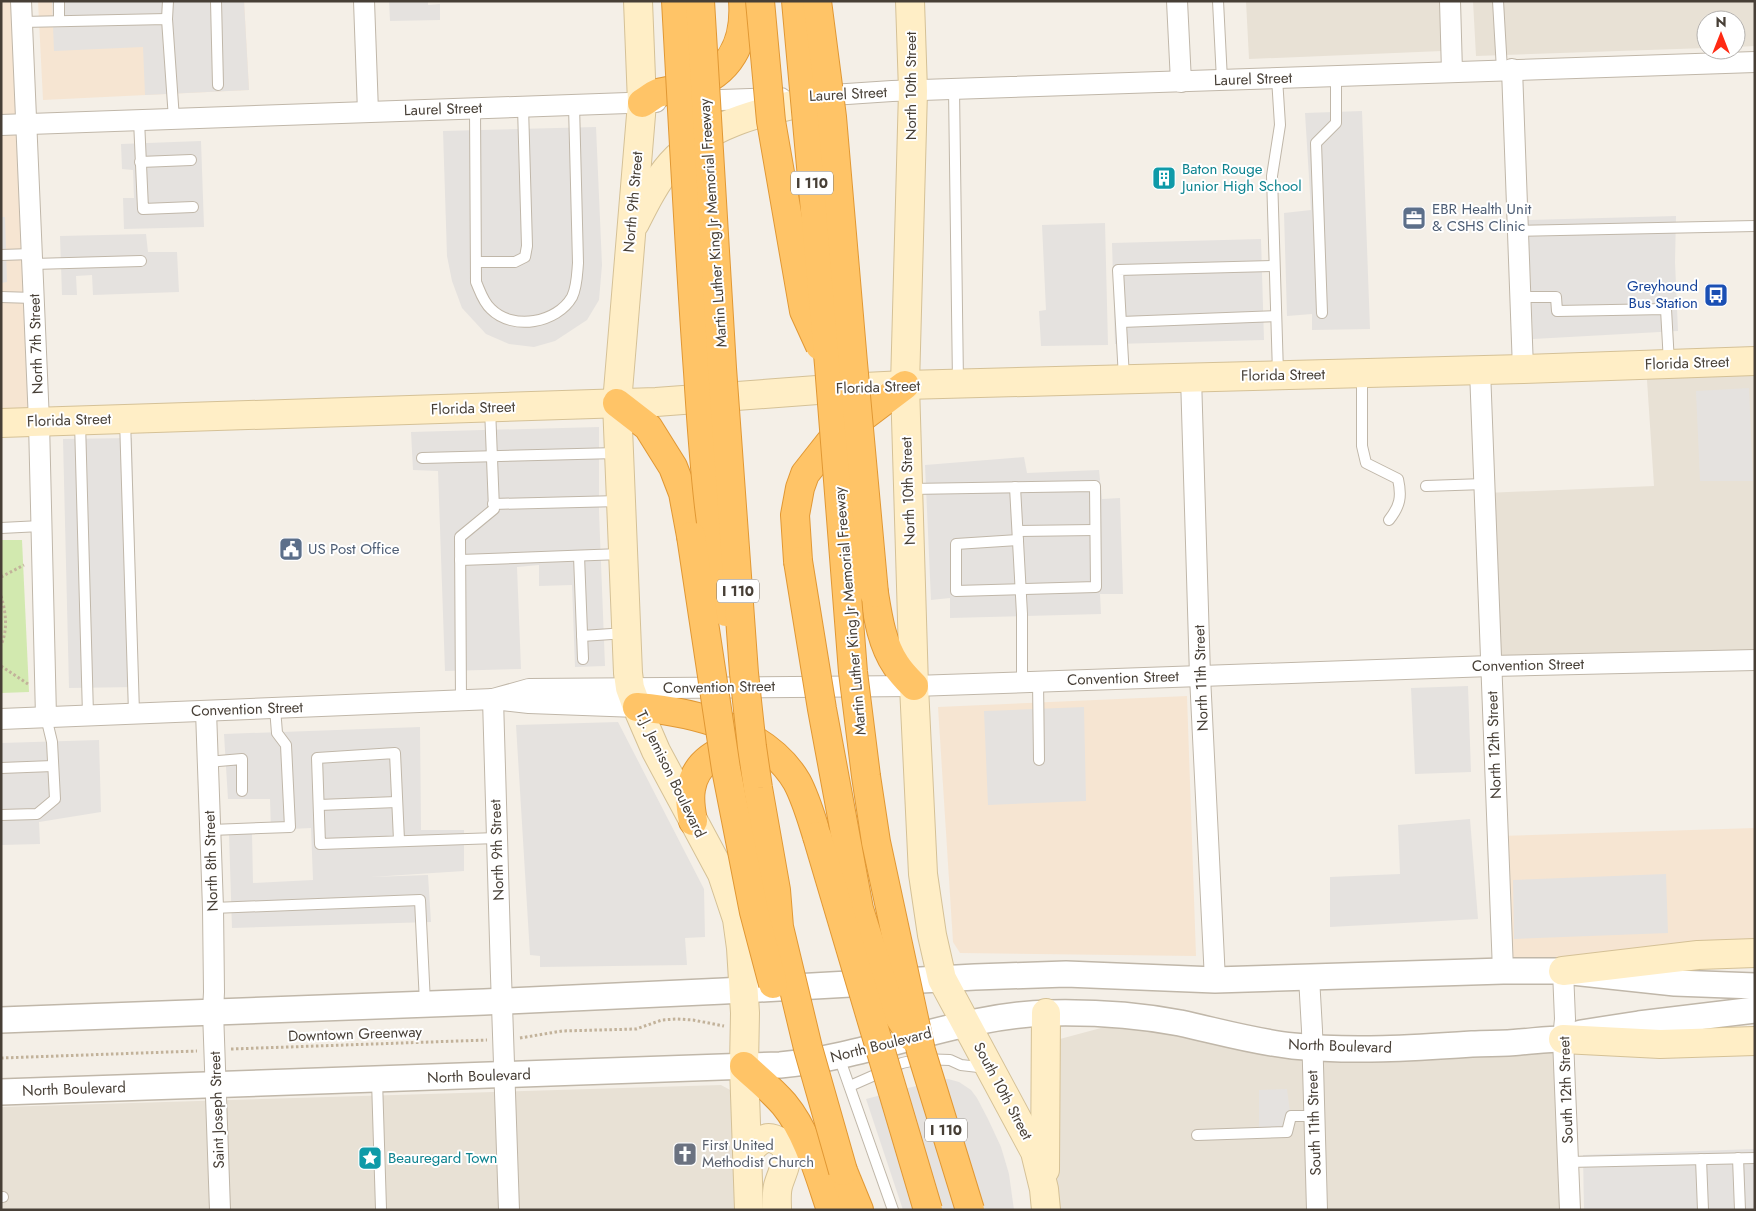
<svg xmlns="http://www.w3.org/2000/svg" width="1756" height="1211" font-family="Jost,sans-serif">
	<style>
		.residential { fill: #e8e1d5 }
		.commercial { fill: #f6e5d2 }
		.green { fill: #d2e9af }
		.parking { fill: #e5e2df }
		.lines { fill: none; stroke-linecap: round; stroke-linejoin: round }
		.service-casing { stroke: #c0b7a9; stroke-width: 12 }
		.minor-casing { stroke: #c0b7a9; stroke-width: 22 }
		.tertiary-casing { stroke: #c0b7a9; stroke-width: 28 }
		.secondary-casing { stroke: #d5c196; stroke-width: 30 }
		.motorway-casing { stroke: #e19834; stroke-width: 30 }
		.path { stroke: #c2b29a; stroke-width: 3; stroke-dasharray: 2.5 2.5; stroke-linecap: butt }
		.service { stroke: #fff; stroke-width: 10 }
		.minor { stroke: #fff; stroke-width: 20 }
		.tertiary { stroke: #fff; stroke-width: 25 }
		.secondary { stroke: #ffeec6; stroke-width: 28 }
		.motorway { stroke: #ffc467; stroke-width: 28 }
		.motorway-bridge-casing { stroke: #e19834; stroke-width: 30; stroke-linecap: butt }
		.motorway-bridge { stroke: #ffc467; stroke-width: 28 }
		.labels { text-anchor: middle; stroke-width: 4; stroke-linejoin: round; paint-order: stroke }
		.shield { fill: #fff; stroke: #7e7972; stroke-width: 1 }
		.shield-label { font-size: 14px; font-weight: bold; fill: #473f36 }
		.street-label { font-size: 15px; fill: #473f36; stroke: #fff }
		.culture-label { font-size: 15px; fill: #0d838f; stroke: #fff; text-anchor: start }
		.service-label { font-size: 15px; fill: #4e5e75; stroke: #fff; text-anchor: start }
		.transit-label { font-size: 15px; fill: #164399; stroke: #fff; text-anchor: end }
		.worship-label { font-size: 15px; fill: #5b616d; stroke: #fff; text-anchor: start }
	</style>
	<rect width="100%" height="100%" fill="#f4efe7"/>
	<g class="residential">
		<polygon points="1246,1 1440,1 1442,51 1249,59"/>
		<polygon points="1473,1 1755,1 1755,46 1736,47 1736,20 1706,20 1706,48 1476,56"/>
		<polygon points="1755,361 1755,660 1491,666 1485,493 1654,486 1646,365"/>
		<polygon points="1142,1017 1219,1032 1565,1045 1570,1210 1049,1210 1045,1043"/>
		<polygon points="721,1085 732,1091 741,1210 1,1210 1,1107"/>
	</g>
	<g class="commercial">
		<polygon points="1,1 21,1 39,422 1,423"/>
		<polygon points="38,1 244,1 249,90 43,100"/>
		<polygon points="1187,696 1196,956 960,953 953,942 938,707"/>
		<polygon points="1755,828 1755,955 1503,971 1498,836"/>
	</g>
	<polygon class="green" points="1,540 22,540 29,692 1,693"/>
	<g class="parking">
		<polygon points="52,1 244,1 249,90 145,95 143,47 54,51"/>
		<polygon points="389,1 428,1 428,5 440,4 440,20 390,21"/>
		<polygon points="1362,111 1370,329 1312,330 1312,314 1287,316 1284,213 1311,210 1305,113"/>
		<polygon points="596,127 602,265 599,300 587,320 555,341 534,347 509,344 486,334 462,308 452,281 447,256 443,131"/>
		<polygon points="201,141 204,227 124,229 123,198 134,198 133,170 122,169 121,144"/>
		<polygon points="1676,216 1675,262 1678,331 1533,339 1528,220"/>
		<polygon points="1,217 5,217 7,282 1,283"/>
		<polygon points="1105,223 1108,345 1041,346 1039,311 1046,310 1042,225"/>
		<polygon points="146,234 148,252 177,252 179,292 93,295 92,275 76,276 77,295 62,295 60,236"/>
		<polygon points="1261,239 1264,340 1115,344 1112,243"/>
		<polygon points="1749,388 1753,481 1700,481 1696,391"/>
		<polygon points="599,427 599,512 605,666 575,667 572,585 539,586 539,565 517,567 521,669 445,671 438,471 413,470 411,432"/>
		<polygon points="132,438 138,687 69,688 63,439"/>
		<polygon points="1024,457 1027,473 1099,470 1102,499 1120,498 1123,594 1100,594 1101,614 950,618 950,598 931,600 925,465"/>
		<polygon points="1468,686 1471,772 1415,774 1411,688"/>
		<polygon points="1084,707 1086,801 988,805 984,711"/>
		<polygon points="618,722 704,889 705,937 685,938 687,965 540,967 540,956 530,955 516,725"/>
		<polygon points="420,727 421,830 464,830 464,871 371,877 428,875 431,922 232,928 229,834 252,833 253,883 313,880 311,828 271,830 270,799 228,799 224,734"/>
		<polygon points="99,740 101,812 39,822 40,844 1,845 1,743"/>
		<polygon points="1470,819 1478,919 1330,927 1330,877 1400,874 1398,825"/>
		<polygon points="1666,874 1668,933 1514,939 1513,880"/>
		<polygon points="948,1079 959,1082 971,1090 977,1098 988,1119 1001,1147 1009,1174 1014,1210 903,1210 866,1099 939,1080"/>
		<polygon points="1287,1089 1293,1135 1259,1133 1259,1090"/>
		<polygon points="1755,1149 1755,1210 1584,1210 1583,1155"/>
	</g>
	<g class="lines">
		<g class="service-casing">
			<g id="service">
				<polyline points="59,1 59,21"/>
				<polyline points="216,1 218,85"/>
				<polyline points="1218,1 1222,80"/>
				<polyline points="1498,1 1502,70"/>
				<polyline points="167,19 168,1"/>
				<polyline points="22,22 167,19 174,119"/>
				<polyline points="1277,78 1280,125 1272,176 1278,373"/>
				<polyline points="954,89 958,383"/>
				<path d="M475,108L476,282C480,291 483,302 491,309C513,331 557,323 572,297C577,287 577,275 578,263L574,105"/>
				<polyline points="139,120 143,209 193,207"/>
				<polyline points="140,162 191,160"/>
				<polyline points="1518,231 1755,226"/>
				<polyline points="1,255 32,254"/>
				<polyline points="476,262 515,262 525,257 527,246 523,107"/>
				<polyline points="33,264 141,261"/>
				<polyline points="1,297 34,298"/>
				<polyline points="1520,297 1556,297 1557,311 1666,309 1669,363"/>
				<polyline points="1322,313 1316,143 1336,123 1336,76"/>
				<polyline points="1121,322 1276,316"/>
				<path d="M1362,374V446L1366,463L1398,479C1402,497 1400,506 1389,520"/>
				<polyline points="1124,378 1118,270 1274,266"/>
				<polyline points="125,419 134,713"/>
				<polyline points="80,422 88,715"/>
				<polyline points="422,458 617,453"/>
				<polyline points="1426,486 1484,484"/>
				<polyline points="1015,487 1022,614 1022,682"/>
				<polyline points="910,489 1095,486 1096,587 956,591 956,544 1018,540"/>
				<polyline points="493,504 620,501"/>
				<polyline points="1,528 41,526"/>
				<polyline points="1018,531 1095,530"/>
				<polyline points="579,556 583,659"/>
				<polyline points="460,560 621,554"/>
				<polyline points="582,636 626,633"/>
				<polyline points="1038,681 1039,760"/>
				<polyline points="461,701 460,537 494,509 490,408"/>
				<polyline points="207,762 242,759 242,791"/>
				<polyline points="1,768 53,766"/>
				<polyline points="319,805 397,802"/>
				<polyline points="1,815 37,814 55,799 52,742 46,717"/>
				<polyline points="211,830 290,827 286,745 277,733 275,708"/>
				<polyline points="399,840 395,753 317,758 320,844 497,838"/>
				<polyline points="213,908 420,900 425,1003"/>
				<polyline points="839,1057 893,1210"/>
				<polyline points="377,1080 381,1209"/>
				<polyline points="850,1086 902,1063 920,1059 950,1060 961,1065 987,1068"/>
				<polyline points="1197,1135 1287,1132 1291,1116 1314,1116"/>
				<polyline points="1738,1158 1740,1210"/>
				<polyline points="1701,1159 1703,1210"/>
				<polyline points="1568,1162 1755,1158"/>
				<polyline points="1,1197 3,1197"/>
			</g>
		</g>
		<g class="minor-casing">
			<g id="minor">
				<polyline points="21,1 39,422 46,717"/>
				<polyline points="364,1 368,112"/>
				<polyline points="1177,1 1181,82"/>
				<polyline points="1450,1 1452,72"/>
				<polyline points="1512,69 1523,369"/>
				<polyline points="817,96 892,91 1755,62"/>
				<polyline points="693,101 781,98"/>
				<polyline points="1,125 656,102"/>
				<polyline points="1480,370 1503,971"/>
				<polyline points="1191,377 1200,676 1215,980"/>
				<polyline points="493,699 529,689 914,686 1491,666 1755,660"/>
				<polyline points="493,699 501,976 509,1210"/>
				<polyline points="206,711 213,908 214,992 213,1011 220,1210"/>
				<polyline points="1,719 493,699 529,703 637,707"/>
				<polyline points="1563,971 1565,1019 1563,1039 1570,1210"/>
				<polyline points="1309,977 1312,1030 1317,1210"/>
			</g>
		</g>
		<g class="tertiary-casing">
			<g id="tertiary">
				<polyline points="1,1020 484,1002 724,991 975,977 1066,974 1215,980 1503,971 1563,971 1675,983 1755,986"/>
				<path d="M1,1092L780,1065C871,1057 957,1015 1049,1013C1093,1012 1137,1015 1180,1023C1217,1031 1255,1042 1293,1046C1352,1052 1413,1048 1472,1044C1488,1043 1504,1044 1520,1042C1534,1041 1548,1039 1563,1039L1581,1033L1639,1024L1755,1010"/>
			</g>
		</g>
		<g class="secondary-casing">
			<g id="secondary">
				<polyline points="638,1 642,103 617,403 628,673 630,688 637,707 656,751 722,874 737,919 741,948 745,1013 744,1066 749,1210"/>
				<polyline points="910,1 913,91 905,385 914,686 923,874 932,935 942,979 1035,1152 1044,1189 1046,1210"/>
				<path d="M635,223C645,203 656,181 671,164C711,119 772,110 827,97"/>
				<polyline points="1,423 656,402 844,388 905,385 1523,369 1755,361"/>
				<polyline points="1563,971 1698,955 1755,953"/>
				<polyline points="1563,1039 1660,1044 1755,1041"/>
				<path d="M748,1153C754,1145 763,1135 774,1139C798,1148 782,1170 778,1186C776,1194 777,1202 777,1210"/>
				<polyline points="1045,1170 1046,1013"/>
			</g>
		</g>
		<g class="motorway-casing">
			<g id="motorway">
				<path d="M642,103C647,100 653,95 658,93C668,90 679,90 689,87C730,74 746,43 743,1"/>
				<polyline points="617,403 648,427 673,467 683,493 691,536"/>
				<polyline points="798,561 795,515 800,488 805,474 831,441 905,385"/>
				<path d="M874,593C878,618 882,644 896,665C901,673 908,680 914,686"/>
				<path d="M637,707C694,712 766,729 797,782C806,799 811,817 817,836"/>
				<path d="M693,821C691,811 689,800 691,789C695,763 719,747 744,747"/>
				<path d="M744,1066C758,1079 772,1090 784,1104C808,1133 819,1175 831,1210"/>
				<polyline points="843,1171 859,1210"/>
			</g>
		</g>
		<g class="path">
			<polyline points="1,577 24,565"/>
			<path d="M1,596C6,612 8,630 1,645"/>
			<polyline points="1,666 28,684"/>
			<polyline points="520,1038 562,1031 636,1029 662,1020 677,1019 693,1020 724,1026"/>
			<polyline points="231,1049 487,1040"/>
			<polyline points="1,1058 197,1051"/>
		</g>
		<use href="#service" class="service"/>
		<use href="#minor" class="minor"/>
		<use href="#tertiary" class="tertiary"/>
		<use href="#secondary" class="secondary"/>
		<use href="#motorway" class="motorway"/>
		<g class="motorway-bridge-casing">
			<g id="motorway-bridge">
				<path d="M676,1C683,125 689,248 698,372C703,451 709,535 726,612"/>
				<polyline points="700,1 722,368 744,673 752,747 758,788 776,890 779,927 808,1048 843,1171"/>
				<polyline points="760,1 771,121 804,311 820,346"/>
				<polyline points="796,1 829,365 853,672 866,776 876,842 921,1051 970,1210"/>
				<polyline points="817,1 832,117 853,363 874,593"/>
				<polyline points="691,536 726,769 754,912 773,984"/>
				<polyline points="798,561 822,709 859,909 887,998 912,1037"/>
				<polyline points="817,836 928,1210"/>
			</g>
		</g>
		<use href="#motorway-bridge" class="motorway-bridge"/>
	</g>
	<defs>
		<g id="building-square" transform="scale(1.25)"><rect x="-9" y="-9" width="18" height="18" rx="4" fill="#0f9aa8" stroke="#fff"/><path d="M-4-6H4V6H1V3H-1V6H-4ZM-2.5-4.3h1.7v1.8h-1.7ZM.8-4.3h1.7v1.8H.8ZM-2.5-1h1.7V.8h-1.7ZM.8-1h1.7V.8H.8Z" fill="#fff"/></g>
		<g id="office-square" transform="scale(1.25)"><rect x="-9" y="-9" width="18" height="18" rx="4" fill="#5c6f8a" stroke="#fff"/><path d="M-6-3h4V-5.5h4V-3h4V5H-6ZM-1-4.5V-3h2v-1.5ZM-6 0V1H6V0Z" fill="#fff"/></g>
		<g id="bus-square" transform="scale(1.25)"><rect x="-9" y="-9" width="18" height="18" rx="4" fill="#1a4fb4" stroke="#fff"/><path d="M-5-6H5V4H4V6H2V4H-2V6H-4V4H-5ZM-3.5-4V0h7V-4ZM-3.5 1.2v1.5H-2V1.2ZM2 1.2v1.5H3.5V1.2Z" fill="#fff"/></g>
		<g id="civic-square" transform="scale(1.25)"><rect x="-9" y="-9" width="18" height="18" rx="4" fill="#5c6f8a" stroke="#fff"/><path d="M-.6-6.5H3V-4.5H.6V-3L4-1V1h2V6H-6V1h2V-1L-.6-3ZM-1.2 2.5V6h2.4V2.5Z" fill="#fff"/></g>
		<g id="church-square" transform="scale(1.25)"><rect x="-9" y="-9" width="18" height="18" rx="4" fill="#6b7280" stroke="#fff"/><path d="M-1.2-6h2.4v3.5h3.3v2.4h-3.3V6h-2.4V-.1h-3.3v-2.4h3.3Z" fill="#fff"/></g>
		<g id="sight-square" transform="scale(1.25)"><rect x="-9" y="-9" width="18" height="18" rx="4" fill="#0f9aa8" stroke="#fff"/><path d="M0-6L1.8-2.2L6-1.7L2.9 1.2L3.7 5.4L0 3.3L-3.7 5.4L-2.9 1.2L-6-1.7L-1.8-2.2Z" fill="#fff"/></g>
	</defs>
	<g fill-rule="evenodd">
		<use href="#building-square" x="1164" y="178"/>
		<use href="#office-square" x="1414" y="218"/>
		<use href="#bus-square" x="1716" y="295"/>
		<use href="#civic-square" x="291" y="549"/>
		<use href="#church-square" x="685" y="1154"/>
		<use href="#sight-square" x="370" y="1158"/>
	</g>
	<g class="labels">
		<g class="shield">
			<rect x="791" y="171.5" width="42" height="23" rx="4"/>
			<rect x="717" y="579.5" width="42" height="23" rx="4"/>
			<rect x="925" y="1118.5" width="42" height="23" rx="4"/>
		</g>
		<g class="shield-label">
			<text x="812" y="188">I 110</text>
			<text x="738" y="596">I 110</text>
			<text x="946" y="1135">I 110</text>
		</g>
		<g class="street-label">
			<text transform="translate(1253 79) rotate(-2)" y="5">Laurel Street</text>
			<text transform="translate(911 86) rotate(-90)" y="5">North 10th Street</text>
			<text transform="translate(848 94) rotate(-3)" y="5">Laurel Street</text>
			<text transform="translate(443 109) rotate(-2)" y="5">Laurel Street</text>
			<text transform="translate(633 202) rotate(-85)" y="5">North 9th Street</text>
			<text transform="translate(713 223) rotate(-94)" y="5">Martin Luther King Jr Memorial Freeway</text>
			<text transform="translate(36 344) rotate(-92)" y="5">North 7th Street</text>
			<text transform="translate(1687 363) rotate(-2)" y="5">Florida Street</text>
			<text transform="translate(1283 375) rotate(-1)" y="5">Florida Street</text>
			<text transform="translate(878 387) rotate(-2)" y="5">Florida Street</text>
			<text transform="translate(473 408) rotate(-2)" y="5">Florida Street</text>
			<text transform="translate(69 420) rotate(-2)" y="5">Florida Street</text>
			<text transform="translate(908 491) rotate(-92)" y="5">North 10th Street</text>
			<text transform="translate(850 611) rotate(-95)" y="5">Martin Luther King Jr Memorial Freeway</text>
			<text transform="translate(1528 665) rotate(-1)" y="5">Convention Street</text>
			<text transform="translate(1123 678) rotate(-2)" y="5">Convention Street</text>
			<text transform="translate(1201 678) rotate(-92)" y="5">North 11th Street</text>
			<text transform="translate(719 687) rotate(-1)" y="5">Convention Street</text>
			<text transform="translate(247 709) rotate(-2)" y="5">Convention Street</text>
			<text transform="translate(1494 745) rotate(-92)" y="5">North 12th Street</text>
			<text transform="translate(671 774) rotate(64)" y="5">T.J. Jemison Boulevard</text>
			<text transform="translate(497 850) rotate(-92)" y="5">North 9th Street</text>
			<text transform="translate(211 861) rotate(-92)" y="5">North 8th Street</text>
			<text transform="translate(355 1034) rotate(-2)" y="5">Downtown Greenway</text>
			<text transform="translate(881 1045) rotate(-14)" y="5">North Boulevard</text>
			<text transform="translate(1340 1046) rotate(2)" y="5">North Boulevard</text>
			<text transform="translate(479 1076) rotate(-2)" y="5">North Boulevard</text>
			<text transform="translate(74 1089) rotate(-2)" y="5">North Boulevard</text>
			<text transform="translate(1566 1090) rotate(-92)" y="5">South 12th Street</text>
			<text transform="translate(1003 1091) rotate(62)" y="5">South 10th Street</text>
			<text transform="translate(217 1110) rotate(-92)" y="5">Saint Joseph Street</text>
			<text transform="translate(1314 1123) rotate(-92)" y="5">South 11th Street</text>
		</g>
		<g class="culture-label">
			<text x="1182" y="174">Baton Rouge<tspan x="1182" dy="17">Junior High School</tspan></text>
			<text x="388" y="1163">Beauregard Town</text>
		</g>
		<g class="service-label">
			<text x="1432" y="214">EBR Health Unit<tspan x="1432" dy="17">&amp; CSHS Clinic</tspan></text>
			<text x="308" y="554">US Post Office</text>
		</g>
		<g class="transit-label">
			<text x="1698" y="291">Greyhound<tspan x="1698" dy="17">Bus Station</tspan></text>
		</g>
		<g class="worship-label">
			<text x="702" y="1150">First United<tspan x="702" dy="17">Methodist Church</tspan></text>
		</g>
	</g>
	<rect width="1756" height="1211" fill="none" stroke="#473f36" stroke-width="5"/>
	<g transform="translate(1721 35)"><circle r="24" fill="#ffffff" stroke="#b5b2af"/>
	<path d="M0-4L9 19L0 12L-9 19Z" fill="#ff2a13"/>
	<text y="-8" font-size="14" font-weight="bold" text-anchor="middle" fill="#473f36">N</text>
	</g>
</svg>
